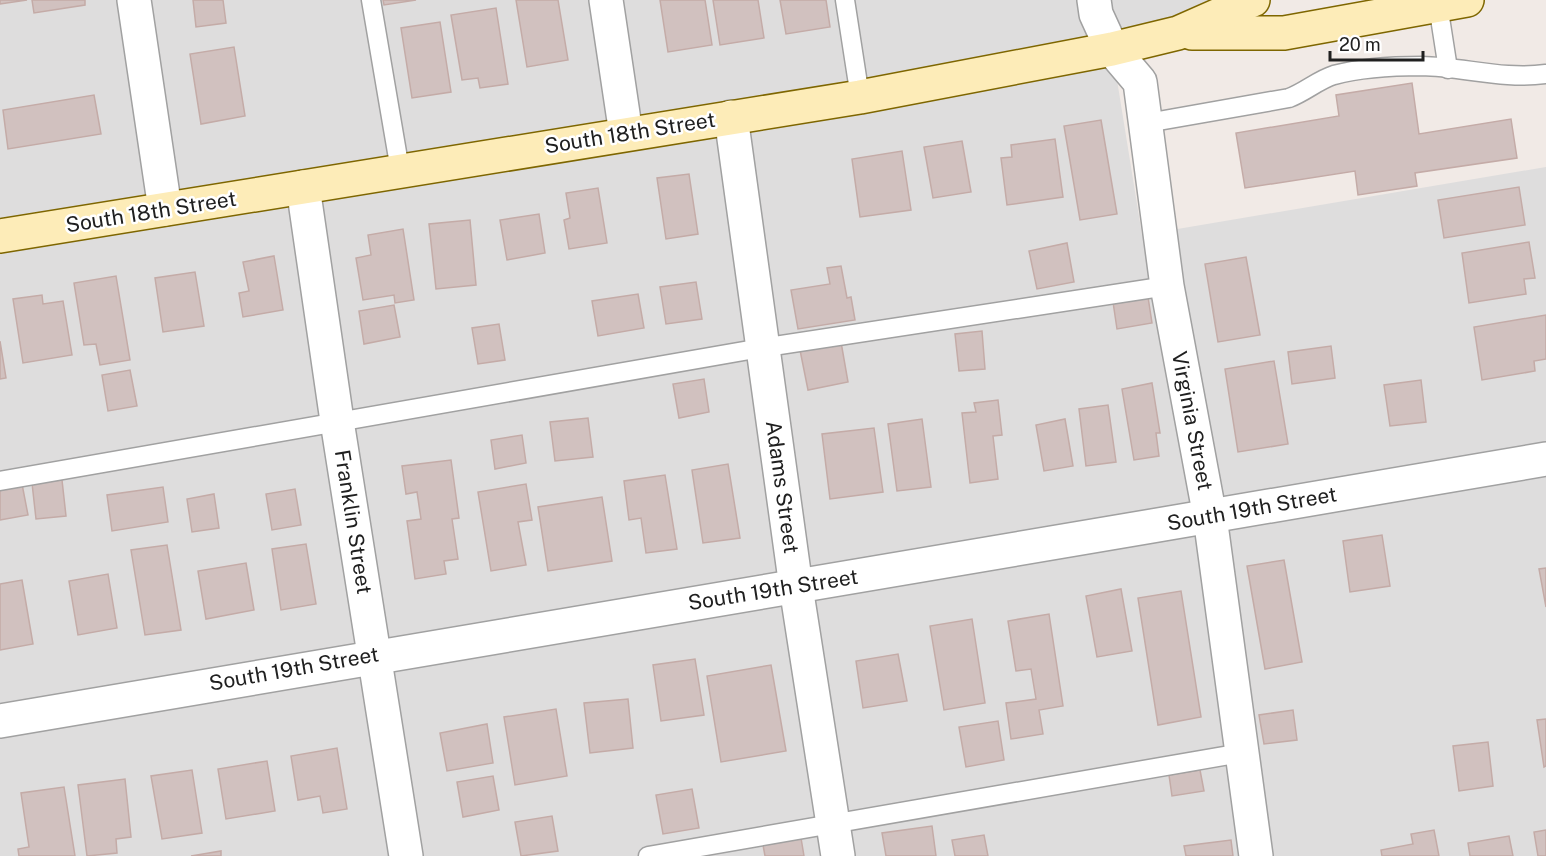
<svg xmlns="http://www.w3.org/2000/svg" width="1546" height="856" font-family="'Public Sans',sans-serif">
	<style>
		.residential { fill: #dedddd }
		.building { fill: #d1c1bf; stroke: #c4aba7; stroke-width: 1.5 }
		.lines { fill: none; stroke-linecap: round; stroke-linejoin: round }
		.service-casing { stroke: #a1a1a1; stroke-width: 21 }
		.minor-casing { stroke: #a1a1a1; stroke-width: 36 }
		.secondary-casing { stroke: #7e6600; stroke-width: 36 }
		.service { stroke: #fff; stroke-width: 18 }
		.minor { stroke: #fff; stroke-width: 33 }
		.secondary { stroke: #fdecb8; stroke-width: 33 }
		.labels { text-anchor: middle; stroke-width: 5; stroke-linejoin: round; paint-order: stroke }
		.street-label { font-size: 21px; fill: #202020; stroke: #fff }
	</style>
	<rect width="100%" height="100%" fill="#f1eae6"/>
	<polygon class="residential" points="0,0 1253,0 1112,49 1142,235 1546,167 1546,856 0,856"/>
	<g class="building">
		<polygon points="0,0 27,0 0,4"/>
		<polygon points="32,0 85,0 85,5 34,13"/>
		<polygon points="193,0 223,0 226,23 196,27"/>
		<polygon points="383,0 416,0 384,5"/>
		<polygon points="516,0 558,0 568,60 527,67"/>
		<polygon points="660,0 705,0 712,45 668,52"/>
		<polygon points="713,0 758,0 764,38 720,45"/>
		<polygon points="780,0 826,0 830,27 786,34"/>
		<polygon points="496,8 508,84 480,88 478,78 462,80 451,15"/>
		<polygon points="440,22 451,92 412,98 401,28"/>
		<polygon points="234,47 245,116 201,124 190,54"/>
		<polygon points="1412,83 1419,134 1511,119 1517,158 1415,173 1417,186 1358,195 1355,171 1245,188 1236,133 1339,116 1336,95"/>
		<polygon points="94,95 101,134 8,149 3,110"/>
		<polygon points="1101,120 1117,214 1080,220 1064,126"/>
		<polygon points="1055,139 1063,197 1007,205 1001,158 1012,157 1011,145"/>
		<polygon points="962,141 971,192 933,198 924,147"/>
		<polygon points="902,151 911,210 860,217 852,159"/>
		<polygon points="689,174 698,234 666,239 657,178"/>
		<polygon points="1519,187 1525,225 1444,238 1438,200"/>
		<polygon points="598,188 607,243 569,249 564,220 570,218 566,193"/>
		<polygon points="539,214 545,253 507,260 500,220"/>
		<polygon points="470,220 476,285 436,289 429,224"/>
		<polygon points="403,229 414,300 395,303 394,295 363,300 356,258 371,255 368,235"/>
		<polygon points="1529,242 1535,278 1524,279 1526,294 1469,303 1462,253"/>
		<polygon points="1067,243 1074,282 1037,289 1029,251"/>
		<polygon points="274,256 283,310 243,317 239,293 249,291 243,262"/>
		<polygon points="1246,257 1260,335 1218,342 1205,264"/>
		<polygon points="841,266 847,298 851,297 855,320 798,329 791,290 830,284 827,268"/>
		<polygon points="195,272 204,326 163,332 155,278"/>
		<polygon points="116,276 130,360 100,365 96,344 84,345 74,283"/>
		<polygon points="696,282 702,319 666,324 660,287"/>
		<polygon points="638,294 644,328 598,336 592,301"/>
		<polygon points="42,295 43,304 63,301 72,355 23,363 13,299"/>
		<polygon points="1148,297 1152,323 1117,329 1113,302"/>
		<polygon points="394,305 400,337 364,344 359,311"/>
		<polygon points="1546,315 1546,359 1534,361 1535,371 1482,380 1474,327"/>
		<polygon points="499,324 505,360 478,364 472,328"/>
		<polygon points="982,331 985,369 959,371 955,334"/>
		<polygon points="0,341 6,378 0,379"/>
		<polygon points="841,342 848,382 808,390 800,350"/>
		<polygon points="1331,346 1335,378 1292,384 1288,352"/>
		<polygon points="1274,361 1288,444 1238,452 1225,369"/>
		<polygon points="130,370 137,406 108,411 102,375"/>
		<polygon points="704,379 709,412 679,418 673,384"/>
		<polygon points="1421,380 1426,422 1390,426 1384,385"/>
		<polygon points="1152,383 1160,433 1156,433 1159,456 1134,460 1122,389"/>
		<polygon points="998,400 1002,435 993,436 998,479 970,483 962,413 976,412 974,403"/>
		<polygon points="1108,405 1116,462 1086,466 1079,409"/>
		<polygon points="588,418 593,457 555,461 550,422"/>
		<polygon points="922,419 931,487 897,491 888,424"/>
		<polygon points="1065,419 1073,466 1044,471 1036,425"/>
		<polygon points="874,428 883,492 830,499 822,434"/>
		<polygon points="522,435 526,463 495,469 491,440"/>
		<polygon points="451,460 459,518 452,519 458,559 444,561 446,574 415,579 407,521 421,519 417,492 406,494 402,466"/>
		<polygon points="728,464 740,538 703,543 692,470"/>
		<polygon points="665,475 677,549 646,553 641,518 629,520 624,481"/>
		<polygon points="62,480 66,516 36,519 32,483"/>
		<polygon points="22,484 28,515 0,520 0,487"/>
		<polygon points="526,484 532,520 518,522 526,565 491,571 478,492"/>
		<polygon points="163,487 168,522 112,531 107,495"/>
		<polygon points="295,489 301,525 272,530 266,494"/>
		<polygon points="214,494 219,528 192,532 187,499"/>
		<polygon points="602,497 612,561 548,571 538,507"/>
		<polygon points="1382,535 1390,586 1350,592 1343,541"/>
		<polygon points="306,544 316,604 281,610 272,549"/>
		<polygon points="167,545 181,630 145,635 131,550"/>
		<polygon points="1284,560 1302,662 1265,669 1247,566"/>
		<polygon points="246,563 254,610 206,619 198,571"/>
		<polygon points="1546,568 1546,607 1539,569"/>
		<polygon points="108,574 117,628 78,635 69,581"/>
		<polygon points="22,580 33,644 0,650 0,584"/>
		<polygon points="1121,589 1132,651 1097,657 1086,596"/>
		<polygon points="1181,591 1201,717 1158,725 1138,598"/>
		<polygon points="1049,614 1063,706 1039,710 1043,734 1011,739 1006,703 1036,699 1031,669 1016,671 1008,621"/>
		<polygon points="972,619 985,703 944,710 930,626"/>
		<polygon points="898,654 907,701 863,708 856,661"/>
		<polygon points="695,659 704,715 661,721 653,665"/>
		<polygon points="771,665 786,751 721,762 707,676"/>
		<polygon points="628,699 633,748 590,753 584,703"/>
		<polygon points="556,709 567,776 515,785 504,717"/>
		<polygon points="1293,710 1297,740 1264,744 1259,715"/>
		<polygon points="1546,719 1546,766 1544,767 1537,720"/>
		<polygon points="998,721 1004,760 966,767 959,727"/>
		<polygon points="487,724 493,763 447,771 440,733"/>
		<polygon points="1488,742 1493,786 1459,791 1453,746"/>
		<polygon points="337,748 347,809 323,813 320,796 298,800 291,756"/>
		<polygon points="267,761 275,811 226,819 218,769"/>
		<polygon points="192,770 202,833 162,839 151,776"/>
		<polygon points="1200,770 1204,791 1172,796 1169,775"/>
		<polygon points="493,776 499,810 463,817 457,782"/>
		<polygon points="125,779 131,837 116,839 117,853 87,856 78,785"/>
		<polygon points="64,787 75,856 19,856 18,849 29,847 21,793"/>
		<polygon points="692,789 699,828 663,834 656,795"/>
		<polygon points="552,816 558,851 521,856 515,822"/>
		<polygon points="932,826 936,856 886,856 882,833"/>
		<polygon points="1434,830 1439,856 1382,856 1381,850 1413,844 1411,834"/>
		<polygon points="1546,830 1546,856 1538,856 1534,832"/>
		<polygon points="984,835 988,856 955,856 952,840"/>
		<polygon points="1509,836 1513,856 1470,856 1468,843"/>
		<polygon points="801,838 804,856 765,856 763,845"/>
		<polygon points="1231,840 1233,856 1186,856 1184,846"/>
		<polygon points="221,851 221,856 191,856"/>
	</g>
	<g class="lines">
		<g class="service-casing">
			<g id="service">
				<polyline points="371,0 400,170"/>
				<polyline points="845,0 860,97"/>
				<polyline points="1438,5 1448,69"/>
				<path d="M1147,123L1289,98C1305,92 1318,80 1334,75C1360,68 1395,66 1422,66C1464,67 1504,80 1546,74"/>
				<polyline points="0,481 761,348 1167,286"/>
				<polyline points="648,856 1241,753"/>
			</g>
		</g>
		<g class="minor-casing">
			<g id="minor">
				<polyline points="134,0 165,209"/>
				<polyline points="606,0 626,134"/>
				<polyline points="1094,0 1096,14 1112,49 1140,82 1167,286 1210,517 1256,856"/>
				<polyline points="731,117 796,587 838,856"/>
				<polyline points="303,187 337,421 406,856"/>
				<path d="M0,721C515,630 1031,548 1546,459"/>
			</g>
		</g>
		<g class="secondary-casing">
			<g id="secondary">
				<polyline points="1192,33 1284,33 1467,0"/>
				<polyline points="0,236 860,97 1112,49 1178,33 1253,0"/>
			</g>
		</g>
		<use href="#service" class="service"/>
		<use href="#minor" class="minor"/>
		<use href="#secondary" class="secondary"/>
	</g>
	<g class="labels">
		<g class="street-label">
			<text transform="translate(630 133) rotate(-9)" y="7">South 18th Street</text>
			<text transform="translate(151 212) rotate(-9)" y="7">South 18th Street</text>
			<text transform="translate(1192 421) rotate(79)" y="7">Virginia Street</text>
			<text transform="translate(782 487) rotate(82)" y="7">Adams Street</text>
			<text transform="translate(1252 509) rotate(-10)" y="7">South 19th Street</text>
			<text transform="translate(353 522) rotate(81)" y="7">Franklin Street</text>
			<text transform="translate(773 590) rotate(-9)" y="7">South 19th Street</text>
			<text transform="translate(294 669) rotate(-10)" y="7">South 19th Street</text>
		</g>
	</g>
	<path d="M1330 51v9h93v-9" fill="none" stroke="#202020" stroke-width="3"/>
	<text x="1339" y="51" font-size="18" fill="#202020" stroke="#ffffff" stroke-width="4.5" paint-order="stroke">20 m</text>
</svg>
